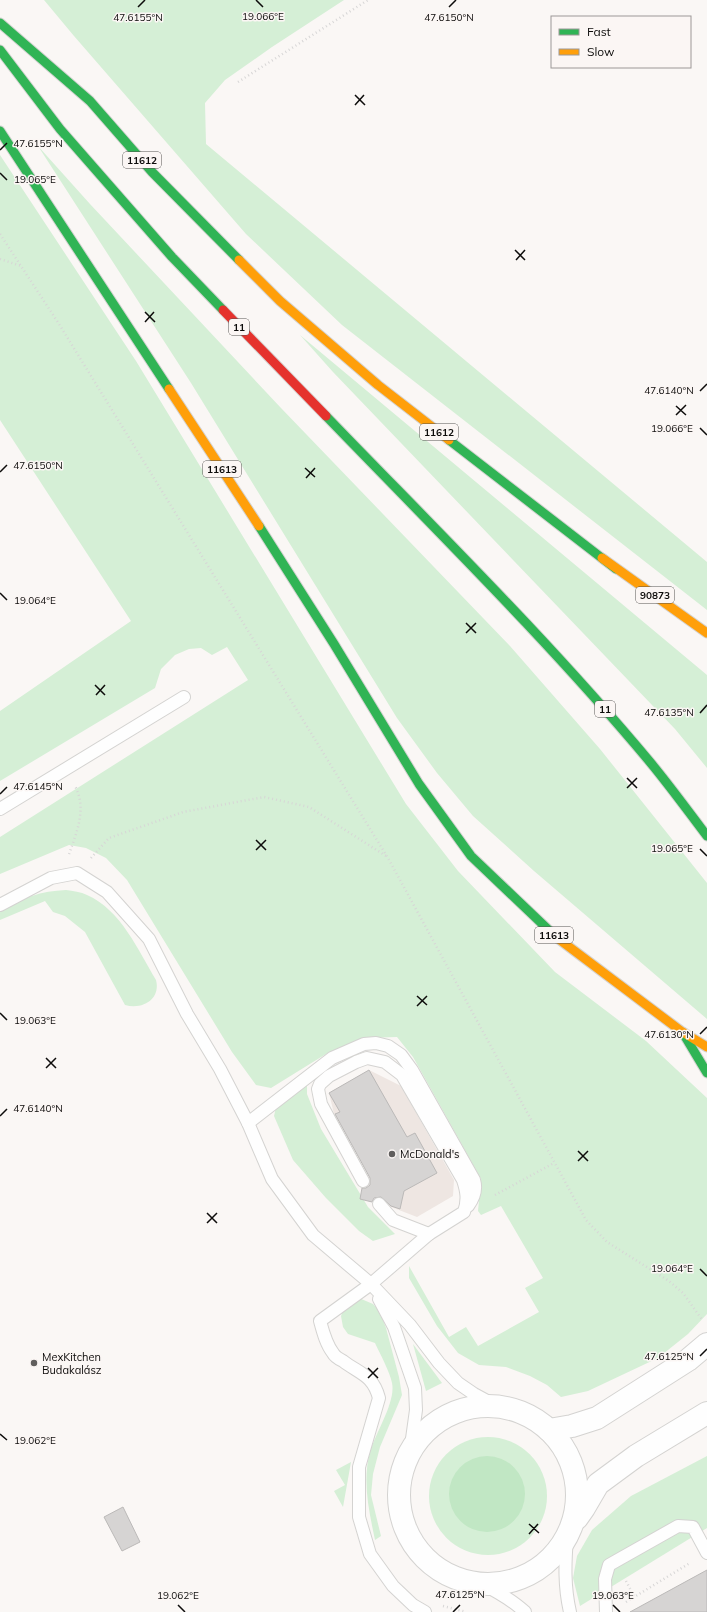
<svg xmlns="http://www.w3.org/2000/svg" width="707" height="1612" font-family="Mulish,sans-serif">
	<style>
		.built { fill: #eee6e2 }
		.green { fill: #d5efd6 }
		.forest { fill: #c1e7c4 }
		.building { fill: #d6d4d3; stroke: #bbb9b8 }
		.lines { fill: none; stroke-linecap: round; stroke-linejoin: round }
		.lane-casing { stroke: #d4d3d1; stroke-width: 14 }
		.street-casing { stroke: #d4d3d1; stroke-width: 24 }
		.fast-casing { stroke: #d4d3d1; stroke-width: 11 }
		.slow-casing { stroke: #d4d3d1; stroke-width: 11 }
		.jam-casing { stroke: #d4d3d1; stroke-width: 11 }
		.path { stroke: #d7d6d6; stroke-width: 2.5; stroke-dasharray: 1 3; stroke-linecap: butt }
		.lane { stroke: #fefefe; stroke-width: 12 }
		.street { stroke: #fefefe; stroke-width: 22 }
		.fast { stroke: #30b455; stroke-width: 9 }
		.slow { stroke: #ff9f0a; stroke-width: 9 }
		.jam { stroke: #e5322d; stroke-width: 9 }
		.ticks { fill: none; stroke: #0d0c0b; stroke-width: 1.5 }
		.poi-dot { fill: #605e5d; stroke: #fbf6f4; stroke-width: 1.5 }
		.labels { text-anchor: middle; stroke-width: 3; stroke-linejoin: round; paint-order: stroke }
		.shield { fill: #fbf6f4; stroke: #545251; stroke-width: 1 }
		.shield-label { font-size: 10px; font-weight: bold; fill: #0d0c0b }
		.poi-label { font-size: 11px; fill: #0d0c0b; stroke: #fbf6f4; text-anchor: start }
		.ticks-label { font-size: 10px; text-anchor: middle; fill: #0d0c0b; stroke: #fbf6f4; stroke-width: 3; stroke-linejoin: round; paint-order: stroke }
	</style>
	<rect width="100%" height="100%" fill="#faf7f5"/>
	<polygon class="built" points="369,1070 401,1086 454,1180 453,1196 417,1217 386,1205 334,1114 329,1093"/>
	<g class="green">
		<polygon points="44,0 344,0 272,47 225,80 205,103 206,144 707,562 707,610 342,325 246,234 74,36"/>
		<polygon points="38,146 90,204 281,408 510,646 600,749 707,883 707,1019 534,871 473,816 437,773 397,718 191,383"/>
		<polygon points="0,155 136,361 406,804 458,871 555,972 646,1041 707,1098 707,1314 688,1334 658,1358 588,1391 561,1397 547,1385 530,1376 506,1367 479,1365 458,1353 437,1326 409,1278 409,1266 449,1337 466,1327 478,1346 539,1312 525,1288 543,1278 501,1206 481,1215 478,1211 481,1179 413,1057 397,1037 365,1038 326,1054 271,1088 256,1085 232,1052 127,880 106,858 86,848 69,845 0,874 0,837 248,680 227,647 212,655 201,648 189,649 175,655 161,669 155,688 0,781 0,711 131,621 0,420"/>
		<polygon points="300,335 707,675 707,768 675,729 333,372"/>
		<path d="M66,890C73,891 81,892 87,895C121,910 138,950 156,980C161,999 143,1010 125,1005L85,932L65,916L53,912L45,901L0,920V910C22,898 41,891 66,890Z"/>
		<polygon points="307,1082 307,1094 321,1129 368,1207 395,1234 373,1241 359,1231 326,1198 293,1160 274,1116 278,1099"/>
		<path d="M359,1298L373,1304L380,1312L386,1328L399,1377L402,1395L380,1447L373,1474L371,1495L381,1536L375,1540C369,1511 362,1481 370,1452C376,1432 396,1402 392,1383C390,1372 380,1354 375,1343L348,1334L343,1327L341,1316L345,1306Z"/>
		<polygon points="413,1344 442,1383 426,1391"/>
		<circle cx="488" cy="1496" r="59"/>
		<polygon points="707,1456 707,1528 580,1606 573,1578 577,1556 592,1530 631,1496"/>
		<polygon points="351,1462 343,1507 334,1491 345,1485 336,1470"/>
	</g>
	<circle class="forest" cx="487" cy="1494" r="38"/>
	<g class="building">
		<polygon points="369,1070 407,1137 415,1133 437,1173 404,1191 400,1209 391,1206 381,1197 374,1198 372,1202 360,1199 362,1188 366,1188 370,1185 370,1178 335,1114 340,1112 329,1093"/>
		<polygon points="123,1507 140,1542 122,1551 104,1517"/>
		<polygon points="707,1570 707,1612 630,1612"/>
	</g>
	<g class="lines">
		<g class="lane-casing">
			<g id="lane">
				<polyline points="0,809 184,697"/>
				<polyline points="0,905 51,878 77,873 107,892 149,939 187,1014 220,1069 248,1123 272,1179 313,1235 371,1284 410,1325 439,1363 458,1383 474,1394 498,1407"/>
				<path d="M248,1123L332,1058L364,1044L376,1043L388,1046L401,1055L412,1070L474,1180C477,1190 474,1198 468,1206"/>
				<path d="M363,1181L321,1104L318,1089L320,1084L329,1076L356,1062L367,1058L385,1062L402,1075L463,1180C467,1192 468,1200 464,1212L429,1234L371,1284L320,1321C323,1332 326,1344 333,1353C335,1357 339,1359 343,1361C360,1374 373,1375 379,1398L359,1467V1517L370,1554L393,1586L413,1605L425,1612"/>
				<polyline points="379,1204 393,1220 429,1234"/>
				<polyline points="379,1299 394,1327 415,1388 416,1410 410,1453"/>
				<path d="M567,1537C565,1563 564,1586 570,1612"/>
				<path d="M482,1584C498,1592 512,1600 525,1612"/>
				<polyline points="606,1612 605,1579 609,1565 616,1561 678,1526 693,1527 707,1553"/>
			</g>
		</g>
		<g class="street-casing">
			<g id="street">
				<circle cx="488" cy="1495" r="89"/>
				<polyline points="549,1430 572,1426 597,1418 688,1360 707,1344"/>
				<polyline points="577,1518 584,1508 598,1484 636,1456 707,1413"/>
			</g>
		</g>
		<g class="fast-casing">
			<g id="fast">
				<polyline points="0,23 90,101 152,172 239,260"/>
				<polyline points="0,50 60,129 172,257 223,310"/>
				<polyline points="0,131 169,389"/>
				<path d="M326,416C436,530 549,641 650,762C670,786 688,811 707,836"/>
				<polyline points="449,440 616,569"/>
				<polyline points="259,526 334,644 419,784 471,856 556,937"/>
				<polyline points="683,1033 707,1073"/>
			</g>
		</g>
		<g class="slow-casing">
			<g id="slow">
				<polyline points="239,260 280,301 378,385 449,440"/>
				<polyline points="169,389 259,526"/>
				<polyline points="602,558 707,633"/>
				<polyline points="556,937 681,1031 707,1047"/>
			</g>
		</g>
		<g class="jam-casing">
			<polyline id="jam" points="223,310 326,416"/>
		</g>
		<g class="path">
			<polyline points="238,82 368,0"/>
			<polyline points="0,234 59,324 388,858 586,1220 607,1242 669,1281 683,1293 703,1321"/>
			<polyline points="0,259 21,266"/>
			<path d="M69,854C77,832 87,808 75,786"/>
			<polyline points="91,858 109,838 172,816 183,812 264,797 309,807 386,856"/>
			<polyline points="495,1195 554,1163"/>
			<polyline points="626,1581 634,1596"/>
			<polyline points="626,1602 690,1563"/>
			<polyline points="443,1606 466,1612"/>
		</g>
		<use href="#lane" class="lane"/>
		<use href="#street" class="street"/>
		<use href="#fast" class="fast"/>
		<use href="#slow" class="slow"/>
		<use href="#jam" class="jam"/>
	</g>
	<path class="ticks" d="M256,0L263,7M138,7L145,0M449,7L456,0M355,95L365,105M355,105L364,95M0,150L7,143M0,173L7,180M515,250L525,260M516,260L525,250M145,312L155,322M145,322L154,312M700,391L707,384M676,406L686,415M676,415L686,405M700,428L707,435M305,468L315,477M0,472L7,465M306,478L315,468M0,593L7,600M466,623L476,633M466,633L476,623M95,685L105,695M96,695L105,685M700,713L707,705M627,778L637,788M627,788L637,778M0,794L7,787M256,840L266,850M700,849L707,856M256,850L266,840M417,996L427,1005M417,1006L427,996M0,1013L7,1020M700,1034L707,1027M46,1058L56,1068M46,1068L56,1058M0,1116L7,1109M578,1151L588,1161M578,1161L588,1151M207,1213L217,1223M207,1223L217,1213M700,1269L707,1276M700,1356L707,1349M368,1368L378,1378M368,1378L378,1368M0,1434L7,1440M529,1524L539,1533M529,1534L538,1524M178,1605L185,1612M613,1605L620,1612M453,1612L460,1605"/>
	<g class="poi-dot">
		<circle cx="392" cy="1154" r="4"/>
		<circle cx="34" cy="1363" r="4"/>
	</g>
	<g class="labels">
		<g class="shield">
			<rect x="123" y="152" width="38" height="16" rx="3"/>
			<rect x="229" y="319" width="20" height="16" rx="3"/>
			<rect x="420" y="424" width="38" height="16" rx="3"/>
			<rect x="203" y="461" width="38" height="16" rx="3"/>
			<rect x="636" y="587" width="38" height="16" rx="3"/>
			<rect x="595" y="701" width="20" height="16" rx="3"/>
			<rect x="535" y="927" width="38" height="16" rx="3"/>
		</g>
		<g class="shield-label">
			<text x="142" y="164">11612</text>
			<text x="239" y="331">11</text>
			<text x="439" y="436">11612</text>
			<text x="222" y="473">11613</text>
			<text x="655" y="599">90873</text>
			<text x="605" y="713">11</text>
			<text x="554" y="939">11613</text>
		</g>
		<g class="poi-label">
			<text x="400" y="1158">McDonald's</text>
			<text x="42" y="1361">MexKitchen<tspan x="42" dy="13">Budakalász</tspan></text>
		</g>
	</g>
	<g class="ticks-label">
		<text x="263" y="20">19.066°E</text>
		<text x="138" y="21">47.6155°N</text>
		<text x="449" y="21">47.6150°N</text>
		<text x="38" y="147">47.6155°N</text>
		<text x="35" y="183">19.065°E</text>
		<text x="669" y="394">47.6140°N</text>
		<text x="672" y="432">19.066°E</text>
		<text x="38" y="469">47.6150°N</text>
		<text x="35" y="604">19.064°E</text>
		<text x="669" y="716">47.6135°N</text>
		<text x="38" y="790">47.6145°N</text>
		<text x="672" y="852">19.065°E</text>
		<text x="35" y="1024">19.063°E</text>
		<text x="669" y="1038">47.6130°N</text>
		<text x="38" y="1112">47.6140°N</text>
		<text x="672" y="1272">19.064°E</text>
		<text x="669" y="1360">47.6125°N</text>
		<text x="35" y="1444">19.062°E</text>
		<text x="460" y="1598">47.6125°N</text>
		<text x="178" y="1599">19.062°E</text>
		<text x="613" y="1599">19.063°E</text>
	</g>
	<rect x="551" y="16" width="140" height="52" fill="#fbf6f4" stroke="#9c9897"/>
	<rect x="559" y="29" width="20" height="6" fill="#30b455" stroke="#9c9897"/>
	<text x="587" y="36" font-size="12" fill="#0d0c0b">Fast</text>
	<rect x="559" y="49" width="20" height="6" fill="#ff9f0a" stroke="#9c9897"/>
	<text x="587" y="56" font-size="12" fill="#0d0c0b">Slow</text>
</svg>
